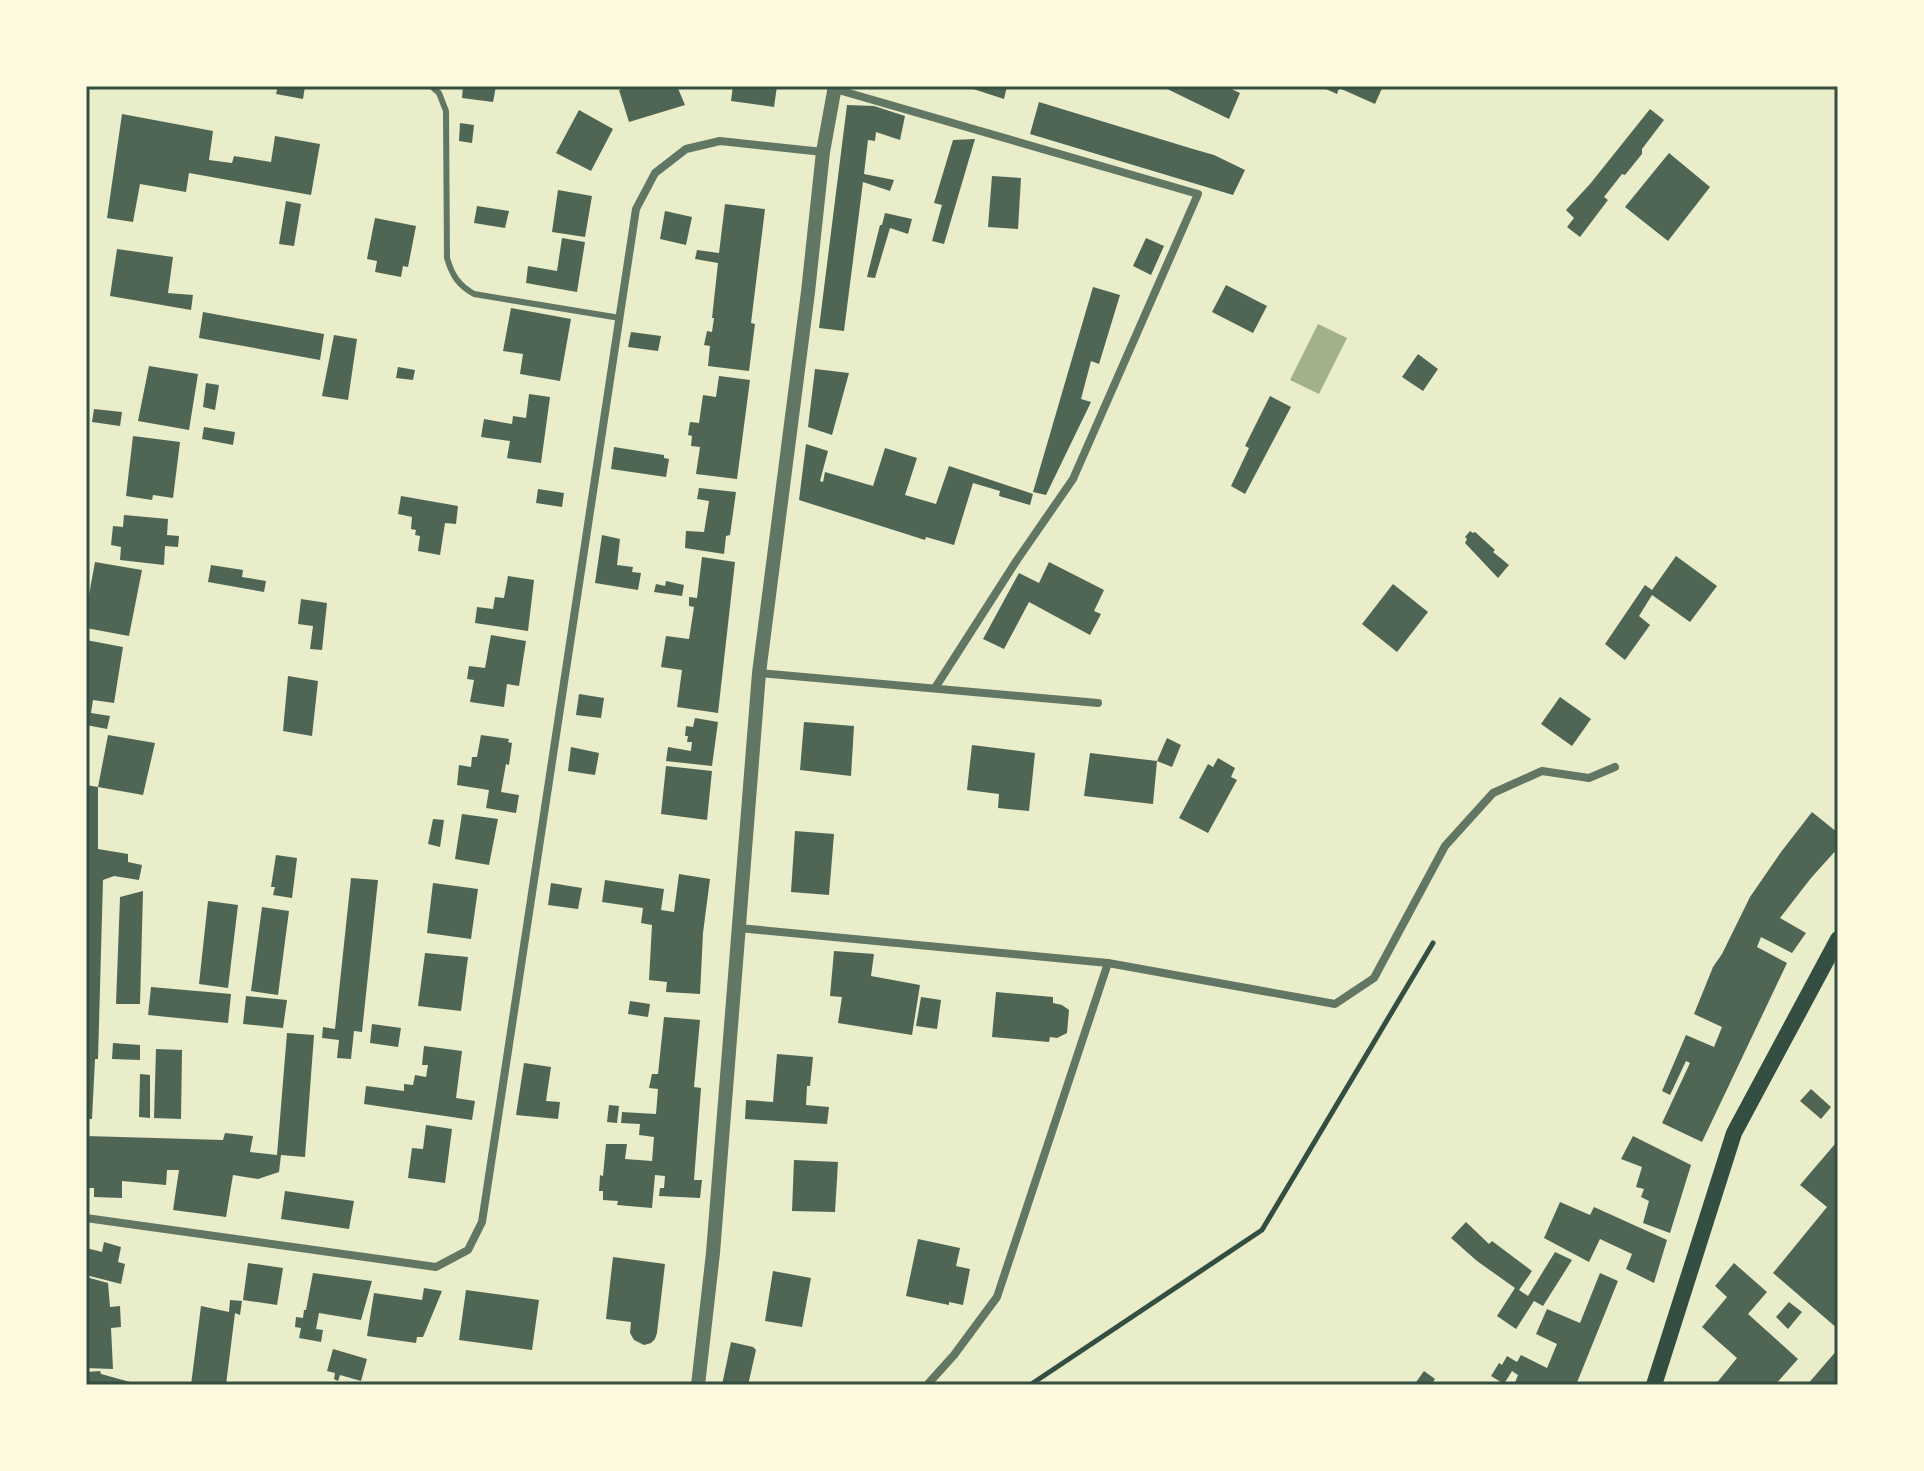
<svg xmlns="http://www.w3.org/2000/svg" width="1924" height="1471" font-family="Karla,sans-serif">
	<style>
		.water { fill: #a3b18a }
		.building { fill: #4f6655 }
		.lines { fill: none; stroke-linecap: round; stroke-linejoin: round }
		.path { stroke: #344e41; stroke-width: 5 }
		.service { stroke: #617663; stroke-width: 6 }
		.minor { stroke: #617663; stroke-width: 8 }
		.tertiary { stroke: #617663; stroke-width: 14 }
		.secondary { stroke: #344e41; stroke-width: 16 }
		.neatline { fill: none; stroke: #344e41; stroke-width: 3 }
	</style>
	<rect width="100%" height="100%" fill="#e9edc9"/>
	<polygon class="water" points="1318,324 1347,338 1319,394 1290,380"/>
	<g class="building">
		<polygon points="278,86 305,86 303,99 276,94"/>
		<polygon points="463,86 496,86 493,102 462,98"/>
		<polygon points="631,86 677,86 685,105 629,122 619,90"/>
		<polygon points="733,86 777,86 774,107 731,101"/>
		<polygon points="964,86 1007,86 1004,99"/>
		<polygon points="1161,86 1225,86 1240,93 1229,119"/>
		<polygon points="1319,86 1383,86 1375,104 1339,88 1337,94"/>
		<polygon points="1039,102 1193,149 1214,155 1245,170 1233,195 1030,134"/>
		<polygon points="847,105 874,106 905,116 900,140 876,132 875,141 868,140 864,174 894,180 890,191 863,182 844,331 819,328"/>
		<polygon points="1650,109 1664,120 1642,149 1642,154 1625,175 1622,174 1604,197 1608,200 1580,237 1567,227 1574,218 1566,210 1590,184"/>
		<polygon points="579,110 613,129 591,171 556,153"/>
		<polygon points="122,114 213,131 209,160 232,163 234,156 271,162 275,136 320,144 311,195 189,173 186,192 140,184 133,222 107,218"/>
		<polygon points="460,123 474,125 472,143 459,141"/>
		<polygon points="975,139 944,244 932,241 942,205 934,203 953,140"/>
		<polygon points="1669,153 1710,187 1668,241 1625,207"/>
		<polygon points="992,176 1021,178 1018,229 988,227"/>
		<polygon points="558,190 592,196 585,237 552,232"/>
		<polygon points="286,201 301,204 294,246 279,244"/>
		<polygon points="725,204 765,209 751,323 755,324 749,371 708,366 710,346 704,345 707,331 712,332 714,318 712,318 718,263 695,259 697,250 719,253"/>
		<polygon points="477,206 509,211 505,228 474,223"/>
		<polygon points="665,211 692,217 686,245 660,239"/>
		<polygon points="885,213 912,219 908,234 890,228 875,278 867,277 880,225 882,225"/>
		<polygon points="375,218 416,226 408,267 403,266 401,277 375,272 377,261 367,259"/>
		<polygon points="562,238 585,242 577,292 526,283 528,266 557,271"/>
		<polygon points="1146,238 1164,246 1151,275 1133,266"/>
		<polygon points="117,249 173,257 168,293 193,295 191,310 110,296"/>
		<polygon points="1226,285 1267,306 1253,333 1212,312"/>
		<polygon points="1093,287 1120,295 1099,364 1091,361 1081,399 1091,402 1046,495 1033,492"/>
		<polygon points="511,308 571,319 560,381 520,374 523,354 503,351"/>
		<polygon points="203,312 324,334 320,360 199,338"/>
		<polygon points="631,332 661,336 658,351 628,347"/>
		<polygon points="334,335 357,339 348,400 322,396"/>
		<polygon points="1418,354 1438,369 1423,391 1402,377"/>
		<polygon points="149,366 198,374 189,430 138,421"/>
		<polygon points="398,367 415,370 413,380 396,378"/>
		<polygon points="815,369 849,373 832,435 808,427"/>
		<polygon points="719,376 750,380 737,479 696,474 700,447 691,446 692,436 688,435 690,422 699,423 703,395 716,397"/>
		<polygon points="206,383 219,385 215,410 203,407"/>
		<polygon points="529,394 550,397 541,463 507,458 510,441 481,437 484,419 512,424 513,416 526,418"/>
		<polygon points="1270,396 1291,407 1245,494 1231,486 1249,448 1245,446"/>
		<polygon points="94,409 122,412 120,426 92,422"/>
		<polygon points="204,427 235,432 233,445 202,439"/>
		<polygon points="133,436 180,442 173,498 153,495 152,500 126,496"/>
		<polygon points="806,444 828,451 820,481 823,482 825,472 873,486 885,448 917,458 905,495 936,504 949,466 1033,494 1030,505 999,496 1000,491 973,483 954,545 926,537 925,540 799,500"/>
		<polygon points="614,447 664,455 664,458 669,459 666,477 611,469"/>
		<polygon points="699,488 736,492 730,535 726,536 724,554 685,548 686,531 704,532 709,501 697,499"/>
		<polygon points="538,489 564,493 562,507 536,503"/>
		<polygon points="401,496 458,506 456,524 445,523 440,555 418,551 420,536 415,535 416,530 411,529 412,517 398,514"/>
		<polygon points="124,515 168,519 167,535 179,536 178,547 165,546 164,565 120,560 121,547 111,545 113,526 123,527"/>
		<polygon points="1470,531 1473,533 1475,532 1495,550 1493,552 1509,565 1498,578 1465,543 1467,539 1465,537"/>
		<polygon points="602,535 620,539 617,565 633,567 632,572 641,573 638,590 595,583"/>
		<polygon points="1676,556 1717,586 1690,622 1652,595 1639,616 1650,625 1625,660 1605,644 1645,585 1652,590"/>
		<polygon points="702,557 735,562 718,713 677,707 682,670 661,667 666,636 689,639 694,607 689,606 689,597 697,598"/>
		<polygon points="95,562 142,570 129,636 86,628 86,611"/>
		<polygon points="1049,562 1104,590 1094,611 1101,614 1090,635 1029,602 1004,649 983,639 1019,573 1039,583"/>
		<polygon points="211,565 243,570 242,577 266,581 264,592 208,582"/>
		<polygon points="508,576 534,580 528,631 475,623 477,607 493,609 495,597 504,598"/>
		<polygon points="666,581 684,585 682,596 654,592 656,584 665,586"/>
		<polygon points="1393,584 1428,612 1397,652 1362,624"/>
		<polygon points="301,599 327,603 322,650 310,649 313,626 298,624"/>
		<polygon points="491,635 526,641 519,686 507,684 504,707 470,702 474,680 467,679 469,666 485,668"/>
		<polygon points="86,640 123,647 114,703 93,700 91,713 110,716 107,729 86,725"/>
		<polygon points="288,676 318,681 312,736 283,731"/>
		<polygon points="579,694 604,698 601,718 576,715"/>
		<polygon points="1560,697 1591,719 1572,746 1541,724"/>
		<polygon points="695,718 718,722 712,766 666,761 668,747 691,751 692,742 687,742 688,736 685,736 686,726 693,727"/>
		<polygon points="804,722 854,726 851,776 800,770"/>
		<polygon points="108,735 155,743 143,795 98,787"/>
		<polygon points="481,735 509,739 508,742 512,743 509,765 506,764 501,792 519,795 516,813 486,808 489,790 457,785 459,765 471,767 472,757 477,757"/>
		<polygon points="1167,738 1181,745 1172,767 1157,761"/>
		<polygon points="972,745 1035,753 1029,811 998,808 999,794 967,790"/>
		<polygon points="571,747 599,753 595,775 568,771"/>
		<polygon points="1090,753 1157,761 1153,804 1084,796"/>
		<polygon points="1218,758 1235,768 1231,777 1237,780 1208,833 1179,818 1208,764 1213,767"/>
		<polygon points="666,766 712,771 707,820 661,814"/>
		<polygon points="86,785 98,787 98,849 128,854 128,862 142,865 139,880 114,876 103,880 98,1059 95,1059 92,1119 86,1119"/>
		<polygon points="1812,812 1838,833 1838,848 1811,878 1780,918 1806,933 1792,953 1761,937 1757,947 1787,963 1702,1142 1662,1123 1690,1063 1686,1061 1670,1095 1662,1091 1686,1035 1714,1047 1722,1027 1694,1014 1713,967 1722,954 1750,897 1781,852"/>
		<polygon points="462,814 498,819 489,865 455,859"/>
		<polygon points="433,819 444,820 440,847 428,844"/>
		<polygon points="795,831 834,834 829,895 791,892"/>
		<polygon points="276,855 297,858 292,898 273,895 275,887 271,887"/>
		<polygon points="679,874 710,879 703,933 700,994 666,992 667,982 649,980 652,925 641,923 643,908 602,902 605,880 664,889 661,910 674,912"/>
		<polygon points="351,878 378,880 362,1032 354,1031 351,1059 337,1058 339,1040 322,1038 323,1027 335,1029"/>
		<polygon points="433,883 478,889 471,939 427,933"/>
		<polygon points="551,883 582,888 578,909 548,905"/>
		<polygon points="143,891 140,1004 116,1004 120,897"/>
		<polygon points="208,901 238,905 228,988 199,984"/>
		<polygon points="262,907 289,911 278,995 251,991"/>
		<polygon points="834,951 874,954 871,976 920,985 912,1035 838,1023 842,997 830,996"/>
		<polygon points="425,953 468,957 461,1011 418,1006"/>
		<polygon points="151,987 231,994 228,1023 148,1015"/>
		<polygon points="996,992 1053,997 1053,1003 1062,1005 1069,1010 1067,1033 1057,1038 1050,1037 1049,1042 992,1037"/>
		<polygon points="246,996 287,1000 283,1028 243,1024"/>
		<polygon points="921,997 941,1000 937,1029 916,1026"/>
		<polygon points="630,1001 650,1004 648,1017 628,1014"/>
		<polygon points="664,1017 700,1020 694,1087 701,1088 694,1180 702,1180 700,1198 659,1196 660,1188 664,1188 665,1176 655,1175 652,1208 617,1205 618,1201 603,1200 603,1191 599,1191 600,1175 603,1176 606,1144 627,1144 625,1159 652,1161 654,1137 639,1135 640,1124 621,1123 622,1112 656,1114 658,1089 649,1088 652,1074 658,1074"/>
		<polygon points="372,1024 401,1028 398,1047 370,1043"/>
		<polygon points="287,1033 314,1035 305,1157 281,1155 279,1172 258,1179 233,1175 226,1217 173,1210 179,1170 167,1170 166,1185 122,1181 122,1198 94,1197 94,1188 86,1188 86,1136 223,1140 225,1133 253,1136 250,1152 277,1155"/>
		<polygon points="113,1043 140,1045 140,1060 112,1059"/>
		<polygon points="424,1046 462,1051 456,1098 475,1101 472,1120 364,1104 366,1086 404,1091 404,1084 413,1085 415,1075 426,1077 428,1065 422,1065"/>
		<polygon points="156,1049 182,1050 181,1119 154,1118"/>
		<polygon points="777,1054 813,1057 810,1086 807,1086 806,1105 829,1107 827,1124 745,1119 746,1100 773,1102"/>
		<polygon points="524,1063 551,1067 546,1101 560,1102 558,1119 516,1115"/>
		<polygon points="140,1074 150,1075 150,1118 139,1117"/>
		<polygon points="1811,1089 1831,1107 1821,1119 1800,1101"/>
		<polygon points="609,1105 619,1106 617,1123 607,1122"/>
		<polygon points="426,1125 452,1129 445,1183 408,1178 412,1148 423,1149"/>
		<polygon points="1633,1136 1691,1165 1670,1233 1643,1223 1649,1201 1641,1197 1644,1189 1636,1187 1642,1167 1621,1159"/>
		<polygon points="1835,1144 1838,1146 1838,1329 1773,1273 1827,1207 1800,1185"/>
		<polygon points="794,1160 838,1162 835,1212 792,1211"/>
		<polygon points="285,1191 354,1201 349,1229 281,1219"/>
		<polygon points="1560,1202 1590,1215 1594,1207 1667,1240 1654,1283 1626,1269 1632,1254 1600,1239 1589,1262 1544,1238"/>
		<polygon points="1466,1222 1489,1244 1492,1241 1532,1271 1519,1290 1528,1296 1555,1252 1572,1260 1543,1306 1534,1301 1516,1329 1497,1316 1515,1288 1477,1261 1451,1238"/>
		<polygon points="918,1239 960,1248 956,1266 970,1269 963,1305 949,1302 949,1305 906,1296"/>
		<polygon points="104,1242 121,1247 118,1262 125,1264 121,1284 86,1275 86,1248 102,1252"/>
		<polygon points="613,1257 665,1264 657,1333 655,1339 651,1343 644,1345 634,1340 630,1333 631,1322 606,1319"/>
		<polygon points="248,1263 283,1268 277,1305 243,1300"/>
		<polygon points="1734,1263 1767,1292 1748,1314 1798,1359 1775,1385 1715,1385 1737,1358 1702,1327 1727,1297 1715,1286"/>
		<polygon points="773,1271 811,1278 802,1327 765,1321"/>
		<polygon points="313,1273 372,1281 361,1320 319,1313 316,1329 323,1330 321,1342 299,1338 301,1328 295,1327 296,1317 303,1318 304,1310 306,1310"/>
		<polygon points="1600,1273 1618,1281 1576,1385 1514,1385 1518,1375 1512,1371 1504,1384 1491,1376 1499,1363 1502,1365 1507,1356 1517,1362 1521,1355 1547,1368 1557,1344 1536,1334 1547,1309 1580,1323"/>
		<polygon points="86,1277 108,1283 110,1307 120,1306 121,1327 111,1328 113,1369 86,1368"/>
		<polygon points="424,1288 442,1291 423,1337 417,1337 416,1343 367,1336 374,1293 422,1300"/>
		<polygon points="466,1290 539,1300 532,1350 459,1340"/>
		<polygon points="230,1300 242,1301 240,1315 235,1313 226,1385 191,1385 201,1306 229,1312"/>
		<polygon points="1789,1302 1802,1312 1788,1329 1776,1317"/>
		<polygon points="731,1342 753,1347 756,1350 748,1385 722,1385"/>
		<polygon points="333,1349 367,1359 361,1381 340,1375 338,1381 334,1379 335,1373 327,1371"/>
		<polygon points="1838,1349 1838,1385 1807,1385"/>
		<polygon points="100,1371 101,1374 141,1385 86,1385 86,1372"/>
		<polygon points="1424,1371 1435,1379 1431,1385 1414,1385"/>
	</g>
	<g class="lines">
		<polyline class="path" points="1030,1385 1262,1230 1433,943"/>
		<path class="service" d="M431,86L439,93L446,111L447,258C452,275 458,285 474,294L620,318"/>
		<g class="minor">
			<polyline points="835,89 1198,194 1073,479 1017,560 935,688"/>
			<polyline points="759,673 1098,703"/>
			<polyline points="739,928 1108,963 1335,1004 1374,978 1445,846 1493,793 1542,771 1589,778 1615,767"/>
			<polyline points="86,1218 436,1267 468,1250 482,1222 636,209 655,173 686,149 720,141 823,152"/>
			<polyline points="927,1385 954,1355 997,1297 1108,963"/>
		</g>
		<polyline class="tertiary" points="698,1385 713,1253 759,673 808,292 823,152 835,86"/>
		<polyline class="secondary" points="1654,1385 1734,1133 1838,939"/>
	</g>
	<rect width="1924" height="1471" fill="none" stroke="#fefae0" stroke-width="176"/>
	<rect x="88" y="88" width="1748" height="1295" class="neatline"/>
</svg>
